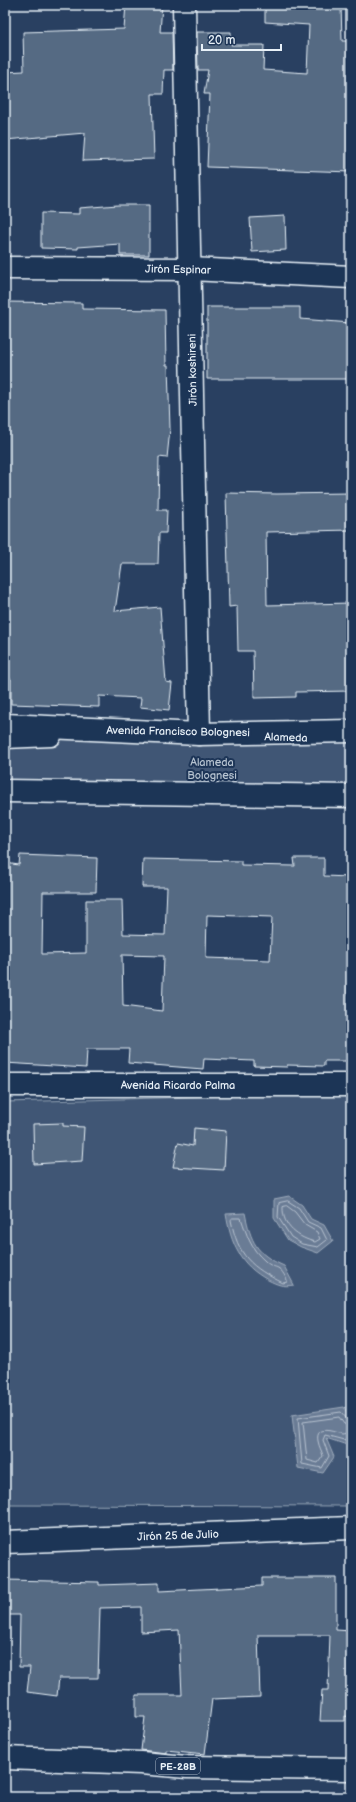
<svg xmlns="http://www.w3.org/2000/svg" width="356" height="1802" font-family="'Balsamiq Sans',sans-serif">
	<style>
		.green { fill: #415774; stroke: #94a4b6 }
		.water { fill: #6b7c95; stroke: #9dabbd }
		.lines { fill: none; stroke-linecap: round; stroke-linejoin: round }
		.shore { stroke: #b6c2d0; stroke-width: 1 }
		.building { fill: #556a83; stroke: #e8f1f8; fill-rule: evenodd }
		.pedestrian-casing { stroke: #e8f1f8; stroke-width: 23 }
		.minor-casing { stroke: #e8f1f8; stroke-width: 25 }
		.primary-casing { stroke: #e8f1f8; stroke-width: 25 }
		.trunk-casing { stroke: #e8f1f8; stroke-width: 25 }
		.pedestrian { stroke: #1d3557; stroke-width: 20 }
		.minor { stroke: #1d3557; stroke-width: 22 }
		.primary { stroke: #1d3557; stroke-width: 22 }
		.trunk { stroke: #1d3557; stroke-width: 22 }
		.labels { text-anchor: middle; stroke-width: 4; stroke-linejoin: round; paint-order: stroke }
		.shield { fill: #1d3557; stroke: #abb9c8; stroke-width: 1 }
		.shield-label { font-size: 10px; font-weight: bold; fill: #e8f1f8 }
		.street-label { font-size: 11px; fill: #e8f1f8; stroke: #1d3557 }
		.park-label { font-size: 11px; fill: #b6c3d0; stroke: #1d3557 }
	</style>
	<rect width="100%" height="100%" fill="#294061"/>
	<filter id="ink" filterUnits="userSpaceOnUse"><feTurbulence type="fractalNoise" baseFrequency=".025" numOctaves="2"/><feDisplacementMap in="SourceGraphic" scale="8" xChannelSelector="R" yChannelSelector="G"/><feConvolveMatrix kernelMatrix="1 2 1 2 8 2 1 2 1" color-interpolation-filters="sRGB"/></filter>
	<g filter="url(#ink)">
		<g class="green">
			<polygon points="351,731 351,796 5,797 5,747 25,737"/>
			<polygon points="351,1093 351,1506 5,1505 5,1102"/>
		</g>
		<g class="water">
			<polygon points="289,1196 302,1205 311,1219 324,1225 333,1241 318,1253 301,1247 288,1240 274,1218 274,1199"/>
			<path d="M245,1213C251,1242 256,1254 284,1266L294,1285C283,1287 278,1285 268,1280C240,1265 231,1244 226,1214Z"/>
			<path d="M344,1407C351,1419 355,1433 347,1445L326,1438L334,1457L323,1473L298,1468L292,1415Z"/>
		</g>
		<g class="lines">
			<g class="shore">
				<polygon points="288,1201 299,1208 308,1222 321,1228 327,1240 318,1247 302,1244 291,1237 278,1217 279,1203"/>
				<path d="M287,1206L295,1212L305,1225L317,1232L320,1239L315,1242C299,1238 282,1227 283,1207Z"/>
				<path d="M233,1218H241C247,1235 250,1248 265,1261C276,1271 278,1262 287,1280V1282L283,1283C251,1267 238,1256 231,1220Z"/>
				<polyline points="351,1420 347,1419 341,1412 298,1418 302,1464 322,1468 329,1456 323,1440 325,1435 344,1440 351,1437"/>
				<path d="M351,1425L344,1424L339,1417L303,1422L307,1460L318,1463L323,1456C322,1451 319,1447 318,1441C315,1424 334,1432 342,1434C345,1434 348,1432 351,1432"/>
			</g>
		</g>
		<g class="building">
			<polygon points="126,5 162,5 160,32 172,32 173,70 164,70 163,94 152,94 154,159 83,161 85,133 5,140 5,72 24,71 23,32 124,29"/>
			<polygon points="265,5 341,5 342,41 351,41 351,172 207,167 210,94 204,94 208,70 198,70 197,32 231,32 231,45 264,45 263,70 307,73 309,25 265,22"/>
			<polygon points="118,205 149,205 149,255 120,255 120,244 78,247 78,249 41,248 41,213 79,214 79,208"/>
			<polygon points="285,216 286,250 252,252 250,218"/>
			<polygon points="5,302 82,303 82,309 165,310 166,365 168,365 170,429 167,458 159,457 158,510 167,510 166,533 159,533 158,564 122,564 115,611 160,607 166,682 172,683 169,710 140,707 141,698 99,696 99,707 11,704 11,679 5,679"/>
			<polygon points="207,307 300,307 300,319 351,323 351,379 207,379"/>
			<polygon points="226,493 277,494 351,493 351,530 266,532 267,605 351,603 351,691 296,692 296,697 254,698 253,651 238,651 237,606 229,607"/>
			<path d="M20,855L97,858L96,892H43L42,954L86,953V900H122L123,934L165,935L167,887H142L143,859L241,861V865L295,866L294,858H324V876L350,877L347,950H349L348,994L351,995V1061H324V1066L287,1065V1067L254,1066V1061L204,1059L203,1069L128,1063L129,1049H87L86,1068L5,1063V863L19,865ZM207,915L272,917L270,960L206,958ZM122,955L164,956L162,1011L123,1006Z"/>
			<polygon points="63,1123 63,1126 84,1127 82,1161 34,1164 33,1124"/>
			<polygon points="194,1128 226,1131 224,1170 173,1167 178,1143 193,1146"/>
			<polygon points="262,1578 336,1578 336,1630 351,1631 351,1717 345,1716 345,1721 320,1721 322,1690 328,1690 330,1635 258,1635 260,1697 212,1699 205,1754 166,1750 166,1753 141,1750 145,1717 136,1717 136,1695 182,1695 179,1630 141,1632 141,1607 100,1608 98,1678 59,1678 57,1696 27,1692 30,1667 19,1667 20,1615 5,1615 5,1580 99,1582 99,1585 159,1583 159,1591 262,1586"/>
		</g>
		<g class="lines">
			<g class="pedestrian-casing">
				<polyline id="pedestrian" points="5,738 51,736"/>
			</g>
			<g class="minor-casing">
				<g id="minor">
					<polyline points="184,5 199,734"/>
					<polyline points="5,268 190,269 351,277"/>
					<polyline points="5,1085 351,1085"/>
					<polyline points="5,1542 351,1528"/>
				</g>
			</g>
			<g class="primary-casing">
				<g id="primary">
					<polyline points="5,725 199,734 351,731"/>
					<polyline points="5,791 351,796"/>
				</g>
			</g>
			<g class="trunk-casing">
				<polyline id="trunk" points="5,1758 141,1763 187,1767 351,1769"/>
			</g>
			<use href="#pedestrian" class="pedestrian"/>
			<use href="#minor" class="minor"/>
			<use href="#primary" class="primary"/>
			<use href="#trunk" class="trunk"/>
		</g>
	</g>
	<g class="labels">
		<rect class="shield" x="156" y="1758" width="44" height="16" rx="3"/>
		<g class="shield-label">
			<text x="178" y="1770">PE-28B</text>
		</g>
		<g class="street-label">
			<text transform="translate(178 269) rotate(1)" y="4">Jirón Espinar</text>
			<text transform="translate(192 370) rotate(-91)" y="4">Jirón koshireni</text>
			<text transform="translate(178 731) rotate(1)" y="4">Avenida Francisco Bolognesi</text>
			<text transform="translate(286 737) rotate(2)" y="4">Alameda</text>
			<text x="178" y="1089">Avenida Ricardo Palma</text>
			<text transform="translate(178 1535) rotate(-2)" y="4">Jirón 25 de Julio</text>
		</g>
		<g class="park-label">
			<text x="212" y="766">Alameda<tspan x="212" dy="13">Bolognesi</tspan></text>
		</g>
	</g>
	<rect width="356" height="1802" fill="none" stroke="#1d3557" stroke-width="20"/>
	<rect x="10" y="10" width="336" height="1782" fill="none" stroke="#e8f1f8" stroke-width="1.5" filter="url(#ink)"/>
	<path d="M202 44v6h79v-6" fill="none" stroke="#e8f1f8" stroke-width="2"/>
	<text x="208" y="44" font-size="12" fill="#e8f1f8" stroke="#1d3557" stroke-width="3" paint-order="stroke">20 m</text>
</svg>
